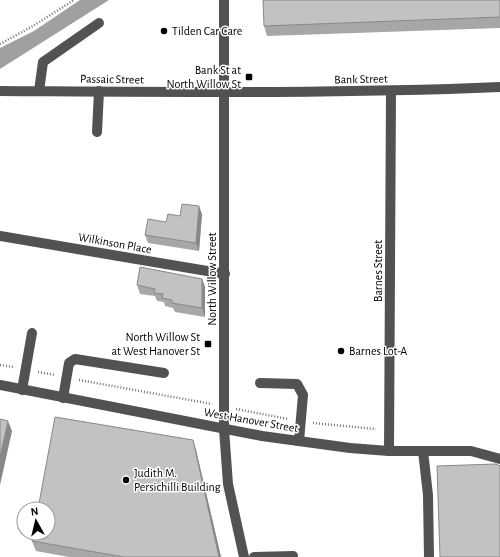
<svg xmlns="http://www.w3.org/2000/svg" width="500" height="557" font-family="'Alegreya Sans',sans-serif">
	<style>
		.water { fill: #a0a0a0 }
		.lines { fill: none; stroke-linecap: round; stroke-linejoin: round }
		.path { stroke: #747474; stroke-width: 2.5; stroke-dasharray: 1 2; stroke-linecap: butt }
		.minor { stroke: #525252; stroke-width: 10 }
		.wall { fill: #a7a7a7 }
		.shaded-wall { fill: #888 }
		.building { fill: #c2c2c2; stroke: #888 }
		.poi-dot { fill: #000; stroke: #fff; stroke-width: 1.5 }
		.labels { text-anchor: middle; stroke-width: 3; stroke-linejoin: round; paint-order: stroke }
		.poi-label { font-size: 12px; fill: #000; stroke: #fff; text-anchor: start }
		.street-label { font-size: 12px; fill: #000; stroke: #fff }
	</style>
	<rect width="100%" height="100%" fill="#fff"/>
	<polygon class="water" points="80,0 109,0 0,69 0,48 34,31"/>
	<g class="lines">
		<g class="path">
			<polyline points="0,44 33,26 74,0"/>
			<polyline points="0,365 13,367"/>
			<polyline points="38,372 55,375"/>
			<polyline points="79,380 212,404"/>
			<polyline points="236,409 288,419"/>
			<polyline points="313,423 376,429"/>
		</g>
		<g class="minor">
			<polyline points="224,0 224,429 228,484 244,557"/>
			<path d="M0,91C167,92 333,94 500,87"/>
			<polyline points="39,91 43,62 99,23"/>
			<polyline points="97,132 99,91"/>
			<polyline points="0,236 225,274"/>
			<polyline points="260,383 297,384 303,395 299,441"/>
			<polyline points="0,385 262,436 350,448 389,451 471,451 500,459"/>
			<polyline points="22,390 32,333"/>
			<polyline points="63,398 69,363 75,359 164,373"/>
			<polyline points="389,451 391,91"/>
			<polyline points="423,451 428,495 429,557"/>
			<polyline points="254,557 293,556"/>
		</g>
	</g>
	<g class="wall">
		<polygon points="500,0 500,28 267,36 264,26"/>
		<polygon points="202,214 199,251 148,243 145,235 166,222 180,216"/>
		<polygon points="202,279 205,287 205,317 175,312 173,308 165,306 164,302 157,301 155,296 140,294 137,285"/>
		<polygon points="193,440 196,450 221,557 69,557 36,551 32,541"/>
	</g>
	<g class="shaded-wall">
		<polygon points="199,206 202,214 199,251 196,243"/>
		<polygon points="202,279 205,287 205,317 202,308"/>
		<polygon points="8,421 12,431 0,485 0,457"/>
		<polygon points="193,440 196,450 221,557 219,557"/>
	</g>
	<g class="building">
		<polygon points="263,0 500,0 500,17 264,26"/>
		<polygon points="182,204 199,206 196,243 145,235 148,219 166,222 168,214 180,216"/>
		<polygon points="140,267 202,279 202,308 172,303 172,300 162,298 163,294 154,293 155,289 137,285"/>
		<polygon points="55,417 193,440 219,557 124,557 32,541 34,533 48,533 48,509 38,509"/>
		<polygon points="0,419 8,421 0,457"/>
		<polygon points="496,464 500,466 500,557 440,557 437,466"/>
	</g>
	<g class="poi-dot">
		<circle cx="164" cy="31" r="4"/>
		<rect x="245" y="73" width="8" height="8" rx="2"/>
		<rect x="204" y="340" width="8" height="8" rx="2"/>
		<circle cx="341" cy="351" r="4"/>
		<circle cx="126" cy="480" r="4"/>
	</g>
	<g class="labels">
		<g class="poi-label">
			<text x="172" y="35">Tilden Car Care</text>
			<text x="241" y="74" text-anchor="end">Bank St at<tspan x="241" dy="14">North Willow St</tspan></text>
			<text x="200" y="341" text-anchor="end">North Willow St<tspan x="200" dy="14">at West Hanover St</tspan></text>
			<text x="349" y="355">Barnes Lot-A</text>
			<text x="134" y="477">Judith M.<tspan x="134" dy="14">Persichilli Building</tspan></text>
		</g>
		<g class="street-label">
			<text transform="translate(112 79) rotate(1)" y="4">Passaic Street</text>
			<text transform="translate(361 79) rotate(-1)" y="4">Bank Street</text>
			<text transform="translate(115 243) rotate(10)" y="4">Wilkinson Place</text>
			<text transform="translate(378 271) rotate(-90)" y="4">Barnes Street</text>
			<text transform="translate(212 279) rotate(-90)" y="4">North Willow Street</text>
			<text transform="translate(251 420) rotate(10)" y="4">West Hanover Street</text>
		</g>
	</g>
	<g transform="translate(36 521) rotate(352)"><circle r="19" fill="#ffffff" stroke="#999999"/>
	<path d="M0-3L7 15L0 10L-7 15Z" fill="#000000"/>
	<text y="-6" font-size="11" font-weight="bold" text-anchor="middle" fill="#000000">N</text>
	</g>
</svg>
